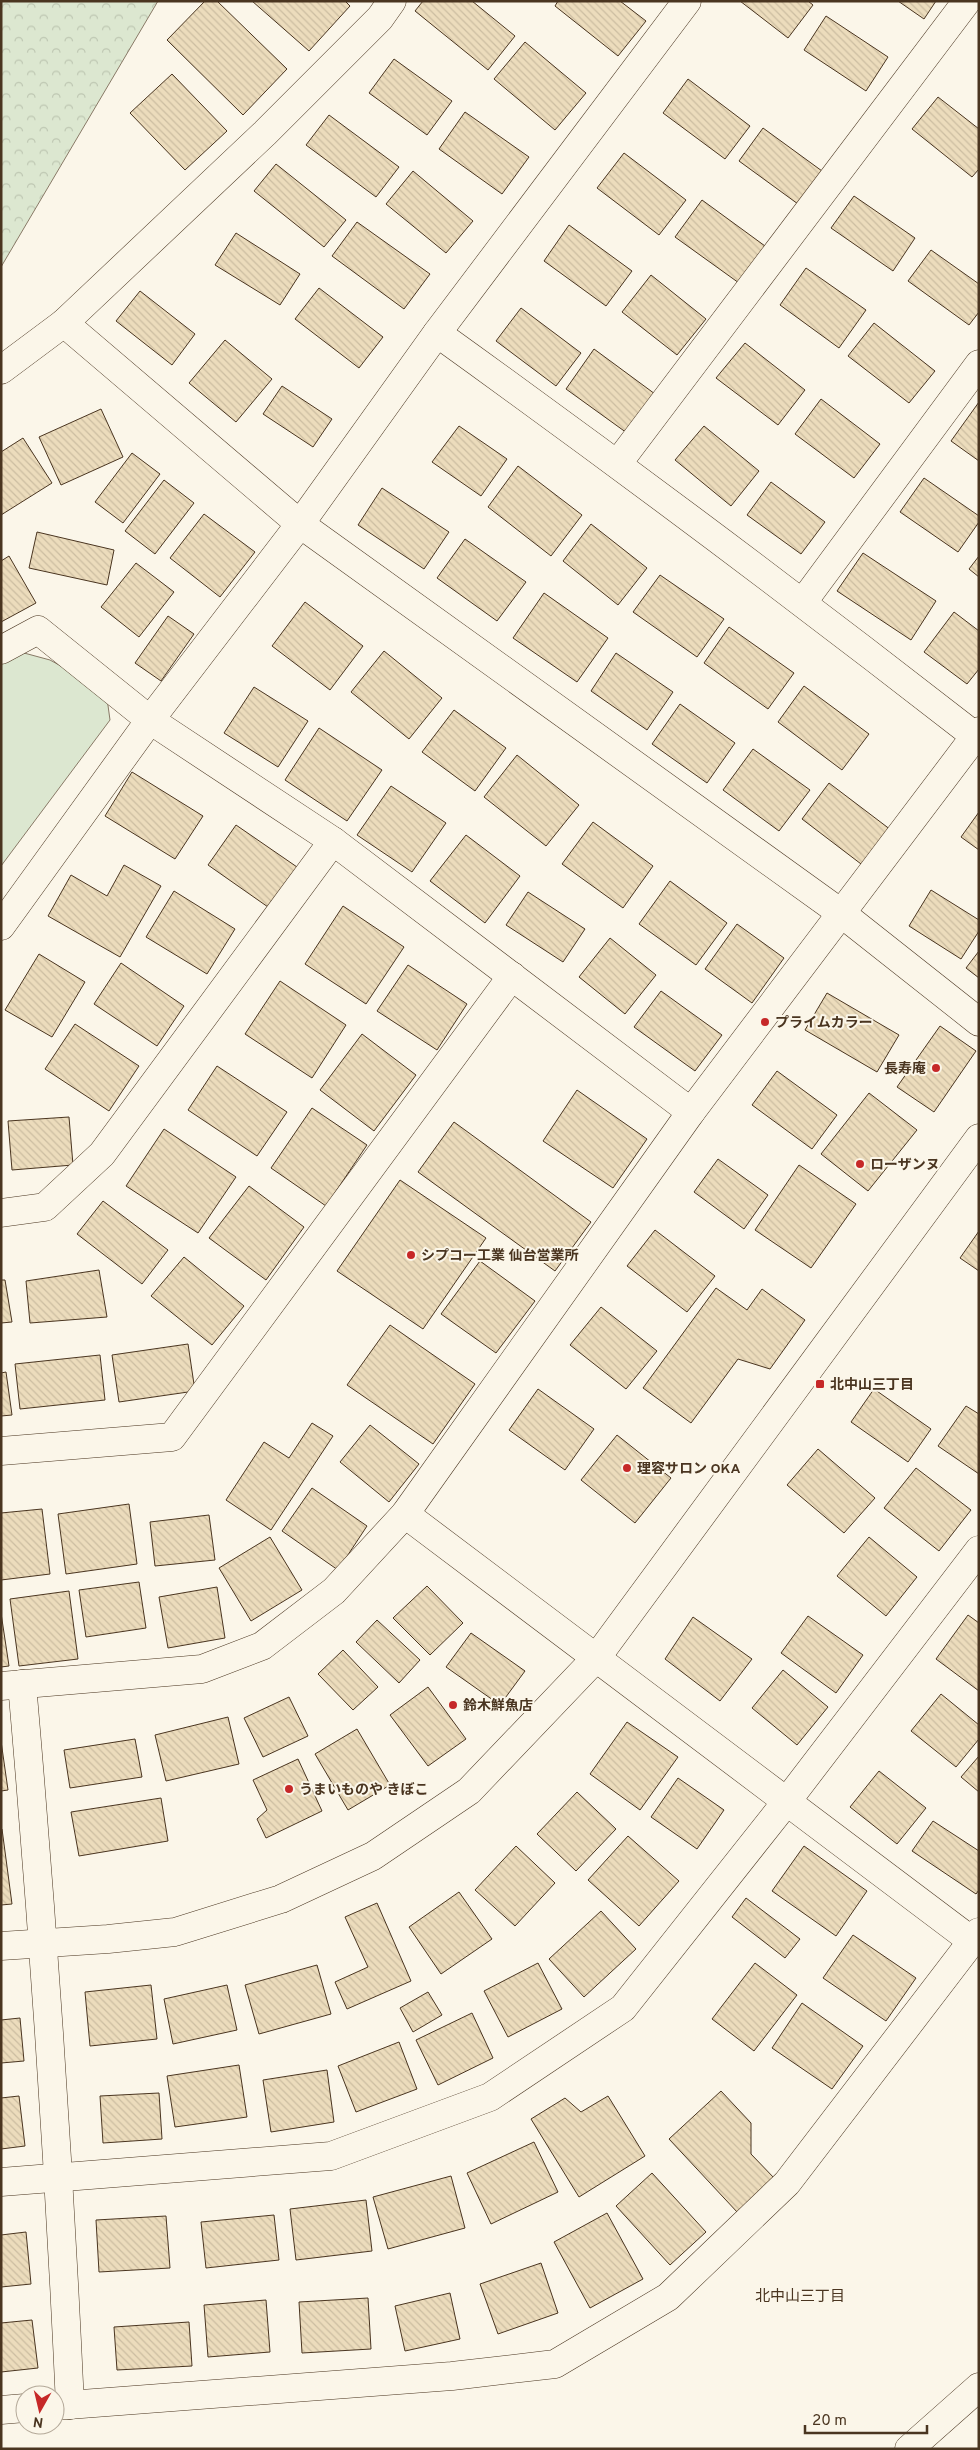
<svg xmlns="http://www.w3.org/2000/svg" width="980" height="2450" font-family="Overpass,'Noto Sans JP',sans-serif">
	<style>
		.forest { fill: url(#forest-crowns); stroke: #887966 }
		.green { fill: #dce7d0; stroke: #887966 }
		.building { fill: url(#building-back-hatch); stroke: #4a3520 }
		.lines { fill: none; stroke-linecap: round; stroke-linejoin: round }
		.minor-casing { stroke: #4a3520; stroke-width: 29 }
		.minor { stroke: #fbf6e9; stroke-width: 28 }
		.poi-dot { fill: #c62828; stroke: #fbf6e9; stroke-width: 2 }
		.labels { text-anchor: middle; stroke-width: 4; stroke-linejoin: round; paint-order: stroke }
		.poi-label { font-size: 14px; font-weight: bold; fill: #4a3520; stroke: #fbf6e9; text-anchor: start }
		.neighbourhood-label { font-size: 15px; fill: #4a3520; stroke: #fbf6e9 }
	</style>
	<defs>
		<pattern id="forest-crowns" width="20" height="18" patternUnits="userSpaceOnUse" patternTransform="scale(1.25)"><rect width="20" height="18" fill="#dce7d0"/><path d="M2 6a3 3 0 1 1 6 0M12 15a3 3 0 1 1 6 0" fill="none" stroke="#bec7b2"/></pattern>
		<pattern id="building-back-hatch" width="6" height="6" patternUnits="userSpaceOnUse" patternTransform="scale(1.25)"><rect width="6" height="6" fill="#ecdcbc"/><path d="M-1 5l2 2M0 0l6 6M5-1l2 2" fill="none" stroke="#ccbda1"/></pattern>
	</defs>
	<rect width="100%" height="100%" fill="#fbf6e9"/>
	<polygon class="forest" points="1,1 158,1 1,267"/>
	<polygon class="green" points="13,650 50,660 106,691 110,720 1,866 1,657"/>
	<g class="building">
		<polygon points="205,1 217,1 287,69 243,115 167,40"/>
		<polygon points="252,1 345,1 350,6 309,51"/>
		<polygon points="423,1 472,1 515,36 488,70 415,11"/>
		<polygon points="558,1 620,1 646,21 618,56 555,6"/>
		<polygon points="740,1 808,1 813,5 788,38"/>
		<polygon points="898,1 936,1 924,19"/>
		<polygon points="826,16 888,57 866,91 804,50"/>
		<polygon points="525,42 586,93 555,130 494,79"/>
		<polygon points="394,59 452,101 427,135 369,93"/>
		<polygon points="172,74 227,131 185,170 130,113"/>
		<polygon points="688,79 750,126 725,159 663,113"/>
		<polygon points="938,97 979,129 979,169 972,177 912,129"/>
		<polygon points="465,112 529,157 502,194 439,149"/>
		<polygon points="329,115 399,167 376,197 306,145"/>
		<polygon points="763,128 822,171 798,204 739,161"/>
		<polygon points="624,153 686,200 659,235 597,188"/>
		<polygon points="276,164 346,220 324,247 254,191"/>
		<polygon points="413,171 473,221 446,253 386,204"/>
		<polygon points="854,196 915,238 893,271 831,228"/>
		<polygon points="702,200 765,246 739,283 675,237"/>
		<polygon points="357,222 430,274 404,309 332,256"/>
		<polygon points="569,225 632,271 606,306 544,261"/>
		<polygon points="236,233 300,274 280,305 215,265"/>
		<polygon points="931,250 979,284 979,312 969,325 908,281"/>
		<polygon points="806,268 866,310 839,348 780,305"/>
		<polygon points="651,275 706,319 677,355 622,312"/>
		<polygon points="319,288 383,337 359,368 295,319"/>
		<polygon points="140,291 195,334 172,365 116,321"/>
		<polygon points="521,308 581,353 556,386 496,341"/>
		<polygon points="874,323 935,371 909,403 848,356"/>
		<polygon points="225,340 272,379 236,422 189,383"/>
		<polygon points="745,343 805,390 778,425 716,378"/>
		<polygon points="594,349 655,394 627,433 566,389"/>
		<polygon points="282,386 332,419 313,447 263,414"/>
		<polygon points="821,399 880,444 854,478 795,434"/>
		<polygon points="979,402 979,461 951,441"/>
		<polygon points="101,409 123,457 61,485 39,437"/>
		<polygon points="459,426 507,459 481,496 432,462"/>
		<polygon points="704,426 759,471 731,506 675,460"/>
		<polygon points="23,438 52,483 1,515 1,452"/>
		<polygon points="132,453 160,474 123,523 95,502"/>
		<polygon points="518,466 582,515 551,556 488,507"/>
		<polygon points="924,478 979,516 979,522 958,552 900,512"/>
		<polygon points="164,480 194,503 155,554 125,531"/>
		<polygon points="771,482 825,522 801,554 747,515"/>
		<polygon points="382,488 449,532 424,569 358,525"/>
		<polygon points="204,514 255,552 220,597 170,558"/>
		<polygon points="591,524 647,568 618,605 563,561"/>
		<polygon points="37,532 114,550 107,585 29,568"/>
		<polygon points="465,539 526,582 497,621 437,578"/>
		<polygon points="863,553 936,601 911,640 837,591"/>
		<polygon points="9,556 36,603 1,622 1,561"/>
		<polygon points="979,556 979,577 969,569"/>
		<polygon points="136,563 174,592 139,637 101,607"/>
		<polygon points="660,575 724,619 697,657 633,612"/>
		<polygon points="544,593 608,638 577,682 513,638"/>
		<polygon points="305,602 363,646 330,690 272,646"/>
		<polygon points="954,612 979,631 979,669 967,684 924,652"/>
		<polygon points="168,616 194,634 161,681 135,663"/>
		<polygon points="729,627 794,673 768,709 704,663"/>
		<polygon points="384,651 442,698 409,739 351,692"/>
		<polygon points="616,653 673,692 647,730 591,691"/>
		<polygon points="804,686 869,734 842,770 778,722"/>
		<polygon points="254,687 308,721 278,767 224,733"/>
		<polygon points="680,704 735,743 707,783 652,744"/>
		<polygon points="454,710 506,748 475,791 422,752"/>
		<polygon points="319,728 382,770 347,821 285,780"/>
		<polygon points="753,749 810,790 779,831 723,790"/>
		<polygon points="517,755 579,805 546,846 484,797"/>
		<polygon points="132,772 203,816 175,859 105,816"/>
		<polygon points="829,783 891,830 865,867 802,819"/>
		<polygon points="391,786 446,823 412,872 357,835"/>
		<polygon points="979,812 979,850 961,837"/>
		<polygon points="593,822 653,866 623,908 562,864"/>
		<polygon points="236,825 297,867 268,907 208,865"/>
		<polygon points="466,835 520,876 485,923 430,881"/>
		<polygon points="124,865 161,886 120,957 48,916 71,875 107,896"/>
		<polygon points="670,881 727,923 696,965 639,924"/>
		<polygon points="931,890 979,920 979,931 961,959 909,926"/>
		<polygon points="174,891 235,929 207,974 146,937"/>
		<polygon points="528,892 585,929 563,962 506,925"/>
		<polygon points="343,906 404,947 366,1004 305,964"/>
		<polygon points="737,924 784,958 752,1003 705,969"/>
		<polygon points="610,938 656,975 625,1014 579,977"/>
		<polygon points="979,951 979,978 966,968"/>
		<polygon points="39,954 85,982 52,1037 5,1010"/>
		<polygon points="121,963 184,1006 157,1046 94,1004"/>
		<polygon points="408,965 467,1004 437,1050 377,1011"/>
		<polygon points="280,981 346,1025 312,1078 245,1034"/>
		<polygon points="661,991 722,1035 695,1071 634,1027"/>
		<polygon points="827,993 899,1035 877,1072 805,1030"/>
		<polygon points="75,1024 139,1066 109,1111 45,1069"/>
		<polygon points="940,1026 976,1051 934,1112 897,1087"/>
		<polygon points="362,1034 416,1075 374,1131 320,1090"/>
		<polygon points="217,1066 287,1112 257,1156 188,1110"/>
		<polygon points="777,1071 837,1115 812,1149 752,1105"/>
		<polygon points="577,1090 647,1139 613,1188 543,1141"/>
		<polygon points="869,1093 917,1130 868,1191 821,1154"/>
		<polygon points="312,1108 367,1145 326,1206 271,1168"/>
		<polygon points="69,1117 73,1165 12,1170 8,1121"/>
		<polygon points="454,1122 591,1222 555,1271 418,1172"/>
		<polygon points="164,1129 236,1177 198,1233 126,1186"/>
		<polygon points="718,1159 768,1195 744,1229 694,1192"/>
		<polygon points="799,1165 856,1204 811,1268 755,1230"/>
		<polygon points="400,1180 486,1238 423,1329 337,1271"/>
		<polygon points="249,1186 304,1227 266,1280 209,1238"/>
		<polygon points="103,1201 168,1250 142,1284 77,1234"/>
		<polygon points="655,1230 715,1276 687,1312 627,1266"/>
		<polygon points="979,1231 979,1271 960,1258"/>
		<polygon points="184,1257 244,1306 212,1345 151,1296"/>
		<polygon points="480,1261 535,1301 496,1353 441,1314"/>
		<polygon points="99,1270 107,1317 30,1323 26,1281"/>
		<polygon points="1,1280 5,1280 12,1322 1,1323"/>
		<polygon points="716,1288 747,1310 762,1289 805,1320 770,1369 738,1359 691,1423 643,1388"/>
		<polygon points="601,1307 657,1351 626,1389 570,1345"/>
		<polygon points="390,1325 475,1384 433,1444 347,1385"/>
		<polygon points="188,1344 195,1391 119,1402 112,1355"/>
		<polygon points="100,1355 105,1400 20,1409 15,1364"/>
		<polygon points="6,1372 12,1415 1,1416 1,1373"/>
		<polygon points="538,1389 594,1429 565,1470 509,1430"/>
		<polygon points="874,1389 931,1429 908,1462 851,1422"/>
		<polygon points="966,1406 979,1414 979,1474 938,1446"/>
		<polygon points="312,1423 333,1436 271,1530 226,1500 264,1442 289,1458"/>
		<polygon points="370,1425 419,1464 389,1502 340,1462"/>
		<polygon points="617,1435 671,1478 635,1523 581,1480"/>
		<polygon points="818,1449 875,1498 844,1533 787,1485"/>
		<polygon points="916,1468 971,1510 939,1551 884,1508"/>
		<polygon points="312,1488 367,1526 338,1570 282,1531"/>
		<polygon points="129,1504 137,1564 66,1574 58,1514"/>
		<polygon points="42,1509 50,1574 1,1580 1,1513"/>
		<polygon points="209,1515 215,1560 155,1566 150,1522"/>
		<polygon points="270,1537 302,1590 251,1621 219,1568"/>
		<polygon points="869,1537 917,1577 886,1616 837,1576"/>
		<polygon points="139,1582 146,1628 86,1637 79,1590"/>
		<polygon points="427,1586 463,1623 430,1655 393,1618"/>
		<polygon points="217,1587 225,1638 168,1648 159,1597"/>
		<polygon points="69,1591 78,1659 19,1666 10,1599"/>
		<polygon points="1,1613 9,1666 1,1667"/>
		<polygon points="968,1615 979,1623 979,1691 936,1659"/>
		<polygon points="808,1616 863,1655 836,1693 781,1653"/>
		<polygon points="693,1617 752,1659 720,1701 665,1659"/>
		<polygon points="377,1620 420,1660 399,1683 356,1642"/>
		<polygon points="471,1633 525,1671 500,1705 446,1667"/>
		<polygon points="343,1650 378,1687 353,1710 318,1674"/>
		<polygon points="783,1670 828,1707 797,1745 752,1708"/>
		<polygon points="428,1687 466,1739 428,1766 390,1715"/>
		<polygon points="941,1694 979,1725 979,1739 956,1767 911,1731"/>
		<polygon points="289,1697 308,1736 263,1757 244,1718"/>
		<polygon points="228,1717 239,1764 166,1781 155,1735"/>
		<polygon points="627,1722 678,1757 640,1810 590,1774"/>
		<polygon points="357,1729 390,1785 348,1810 315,1754"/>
		<polygon points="135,1739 142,1777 70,1788 64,1750"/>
		<polygon points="1,1741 8,1790 1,1791"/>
		<polygon points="979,1756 979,1792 961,1777"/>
		<polygon points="298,1759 322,1811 266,1838 257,1819 267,1810 253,1780"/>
		<polygon points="879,1771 926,1808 897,1844 850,1807"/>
		<polygon points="678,1778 724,1810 697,1849 651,1817"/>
		<polygon points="577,1792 616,1829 576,1871 537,1834"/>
		<polygon points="161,1798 168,1841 79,1856 71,1812"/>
		<polygon points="933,1821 979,1851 979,1890 976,1894 912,1851"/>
		<polygon points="2,1829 12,1904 1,1905 1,1830"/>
		<polygon points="628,1836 679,1881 639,1926 588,1880"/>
		<polygon points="516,1846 555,1883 515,1926 475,1890"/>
		<polygon points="804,1846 867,1891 836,1936 772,1891"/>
		<polygon points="459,1892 492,1939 441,1974 409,1927"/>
		<polygon points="746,1898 800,1939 785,1958 732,1917"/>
		<polygon points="377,1903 411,1981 347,2009 335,1982 368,1967 345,1917"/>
		<polygon points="601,1911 636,1949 584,1997 549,1959"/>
		<polygon points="853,1935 916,1978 886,2021 823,1978"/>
		<polygon points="538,1963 562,2009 508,2037 484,1991"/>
		<polygon points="755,1963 797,1995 754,2051 712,2019"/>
		<polygon points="317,1965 331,2014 259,2034 245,1985"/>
		<polygon points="151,1985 157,2039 90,2046 85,1992"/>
		<polygon points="227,1985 237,2030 173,2044 164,1999"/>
		<polygon points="428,1992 442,2015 413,2032 400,2008"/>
		<polygon points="802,2003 863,2046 832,2089 772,2048"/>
		<polygon points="472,2013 493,2058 438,2085 416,2040"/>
		<polygon points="20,2018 24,2061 1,2063 1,2020"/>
		<polygon points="399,2042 417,2089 356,2112 338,2066"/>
		<polygon points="239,2065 247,2117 175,2127 167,2076"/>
		<polygon points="327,2070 334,2122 271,2132 263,2080"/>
		<polygon points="721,2091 751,2123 751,2154 775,2179 738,2213 669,2139"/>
		<polygon points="159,2093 162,2139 103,2143 100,2096"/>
		<polygon points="19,2096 25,2146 1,2149 1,2098"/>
		<polygon points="608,2096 645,2156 579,2197 531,2119 565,2098 581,2112"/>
		<polygon points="534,2142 558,2192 491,2224 467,2173"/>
		<polygon points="652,2173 706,2232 670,2265 616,2206"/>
		<polygon points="451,2176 465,2228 388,2249 373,2197"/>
		<polygon points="366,2200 372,2251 296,2260 290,2209"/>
		<polygon points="607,2213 643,2279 590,2308 554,2242"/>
		<polygon points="274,2215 279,2260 206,2268 201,2222"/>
		<polygon points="166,2216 170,2268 99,2272 96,2220"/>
		<polygon points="26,2232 31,2284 1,2287 1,2235"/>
		<polygon points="541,2263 558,2313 498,2334 480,2284"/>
		<polygon points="450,2293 460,2339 405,2351 395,2306"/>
		<polygon points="368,2298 371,2349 302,2353 299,2302"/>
		<polygon points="266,2300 270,2352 208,2357 204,2305"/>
		<polygon points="32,2320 38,2368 1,2372 1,2323"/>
		<polygon points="189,2322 192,2366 117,2370 114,2327"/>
	</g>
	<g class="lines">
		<g class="minor-casing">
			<g id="minor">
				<polyline points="64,323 300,524 841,913 979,1022"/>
				<path d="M437,333C619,464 798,598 975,736"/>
				<polyline points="1,370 64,323 265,133 380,18 392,1"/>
				<polyline points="618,463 967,1"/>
				<polyline points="803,602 979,364"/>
				<polyline points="1,650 38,630 150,720 333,841 691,1112"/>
				<polyline points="1,926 150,720 300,524 437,333 687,1"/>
				<polyline points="1,1213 45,1207 102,1154 333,841"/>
				<polyline points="1,1451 172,1437 512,976"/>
				<polyline points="405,1514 972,1941"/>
				<path d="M22,1684C43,1924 59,2164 70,2405"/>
				<polyline points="1,1686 202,1669 262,1646 334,1591 405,1514 691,1112 979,731"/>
				<polyline points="1,1946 108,1939 175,1932 281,1899 373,1856 469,1791 597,1657 979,1138"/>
				<polyline points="1,2182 331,2156 490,2097 623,2008 787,1801 979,1550"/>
				<polyline points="55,2406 452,2376 555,2364 668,2297 787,2183 979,1932"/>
				<polyline points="1,2410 25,2408"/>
				<polyline points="909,2449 979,2387"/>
			</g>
		</g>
		<use href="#minor" class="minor"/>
	</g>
	<g class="poi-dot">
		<circle cx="765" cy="1022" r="5"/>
		<circle cx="936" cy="1068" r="5"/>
		<circle cx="860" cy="1164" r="5"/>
		<circle cx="411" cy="1255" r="5"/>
		<rect x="815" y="1379" width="10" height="10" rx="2.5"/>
		<circle cx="627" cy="1468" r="5"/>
		<circle cx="453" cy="1705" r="5"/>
		<circle cx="289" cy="1789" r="5"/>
	</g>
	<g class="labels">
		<g class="poi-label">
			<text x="775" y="1027">プライムカラー</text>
			<text x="926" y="1073" text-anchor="end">長寿庵</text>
			<text x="870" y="1169">ローザンヌ</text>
			<text x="421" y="1260">シプコー工業 仙台営業所</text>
			<text x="830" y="1389">北中山三丁目</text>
			<text x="637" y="1473">理容サロン OKA</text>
			<text x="463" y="1710">鈴木鮮魚店</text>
			<text x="299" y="1794">うまいものや きぼこ</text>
		</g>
		<g class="neighbourhood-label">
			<text x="800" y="2301">北中山三丁目</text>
		</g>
	</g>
	<rect width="980" height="2450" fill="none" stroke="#4a3520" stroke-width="5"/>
	<g transform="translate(40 2410) rotate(188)"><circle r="24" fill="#fbf6e9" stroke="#b4a999"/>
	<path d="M0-4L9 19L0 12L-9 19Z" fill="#c62828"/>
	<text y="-8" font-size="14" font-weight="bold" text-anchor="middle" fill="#4a3520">N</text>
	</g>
	<path d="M805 2425v8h122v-8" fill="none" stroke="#4a3520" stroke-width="2.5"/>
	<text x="812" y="2425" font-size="15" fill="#4a3520" stroke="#fbf6e9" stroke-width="4" paint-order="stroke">20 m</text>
</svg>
